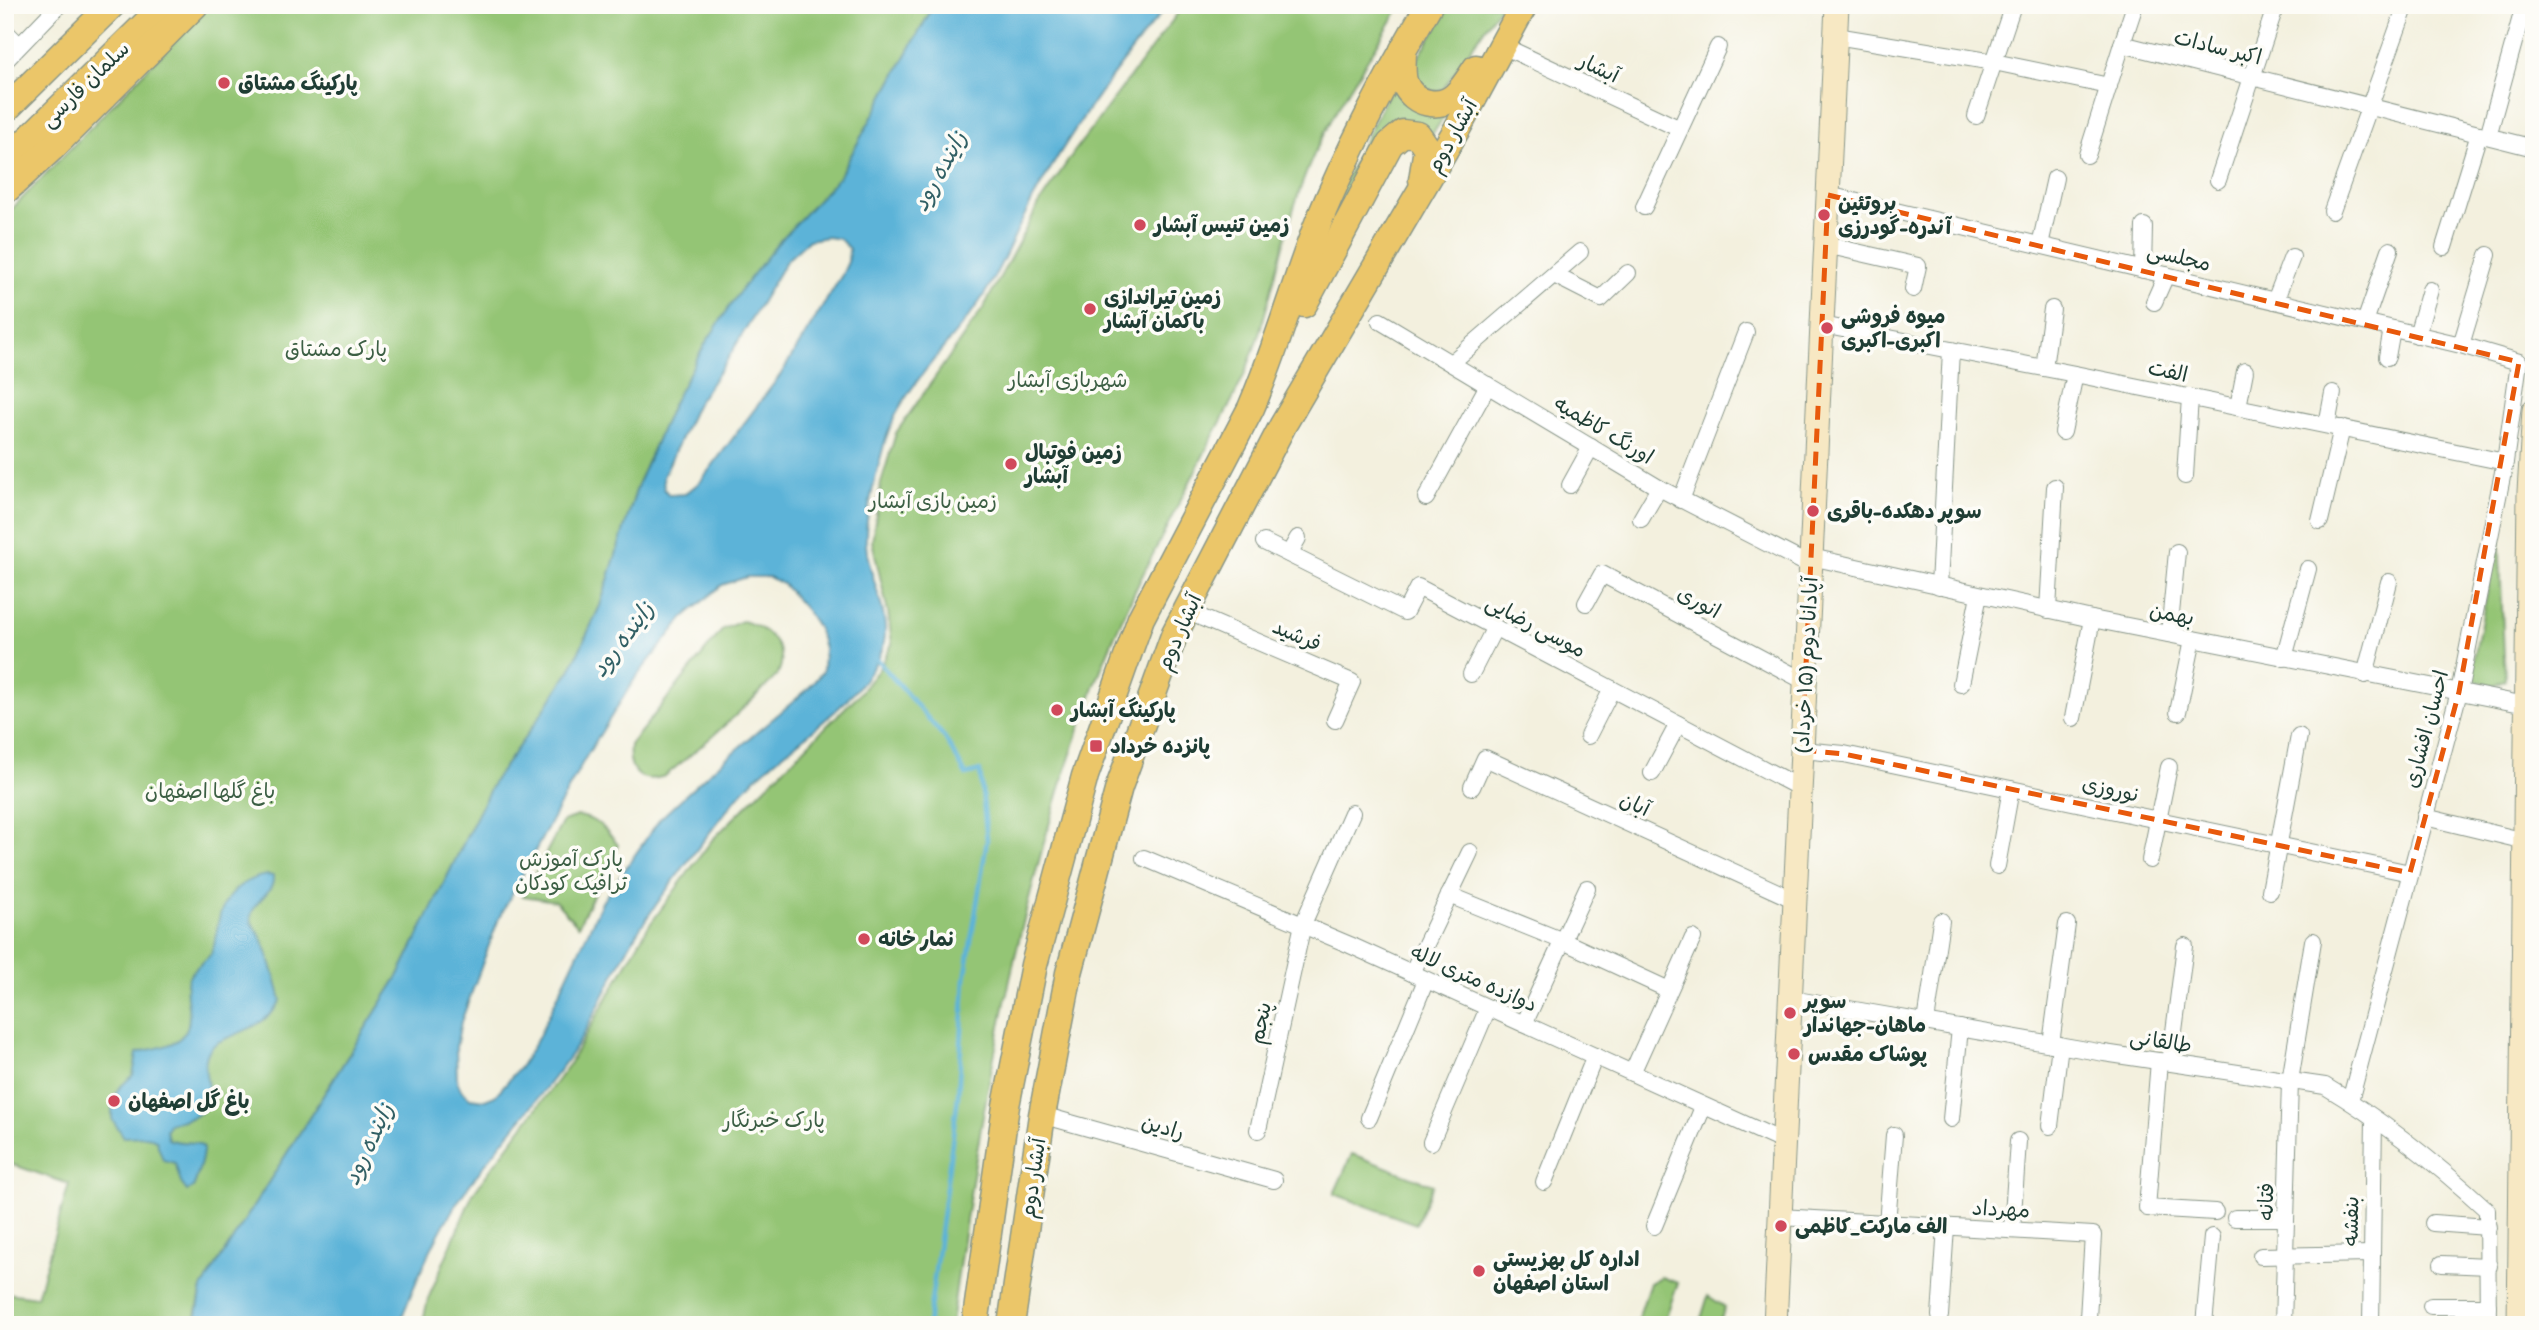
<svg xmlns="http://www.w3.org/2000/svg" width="2539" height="1330" font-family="Itim,'Playpen Sans Arabic',sans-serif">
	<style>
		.green { fill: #94c574; stroke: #5a8154; stroke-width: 2 }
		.water { fill: #5bb3d8; stroke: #3d7886; stroke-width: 2; fill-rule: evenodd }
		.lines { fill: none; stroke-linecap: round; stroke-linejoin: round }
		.stream { stroke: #5bb3d8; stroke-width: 4.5 }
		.street-casing { stroke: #899689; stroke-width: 18 }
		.secondary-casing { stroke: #899689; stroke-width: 25 }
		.primary-casing { stroke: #899689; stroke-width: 29 }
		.street { stroke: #fff; stroke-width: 16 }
		.secondary { stroke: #f7e8c3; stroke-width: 23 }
		.primary { stroke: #ebc669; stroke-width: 26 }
		.marked { fill: none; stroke: #e8590c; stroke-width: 5; stroke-dasharray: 14 9; stroke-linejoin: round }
		.poi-dot { fill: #d1495b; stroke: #fdfcf7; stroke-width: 2.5 }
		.labels { text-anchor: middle; stroke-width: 7; stroke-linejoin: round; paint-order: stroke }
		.street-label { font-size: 21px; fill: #1f3d34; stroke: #fdfcf7 }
		.poi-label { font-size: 21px; font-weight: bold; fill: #1f3d34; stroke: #fdfcf7; text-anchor: start }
		.park-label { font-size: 21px; fill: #3c5f44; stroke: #fdfcf7 }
		.water-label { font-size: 23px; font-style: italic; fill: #316065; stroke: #fdfcf7 }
	</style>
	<rect width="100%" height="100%" fill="#fdfcf7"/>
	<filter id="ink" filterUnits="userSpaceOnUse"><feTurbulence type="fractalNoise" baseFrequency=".0143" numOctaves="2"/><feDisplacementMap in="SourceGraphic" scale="14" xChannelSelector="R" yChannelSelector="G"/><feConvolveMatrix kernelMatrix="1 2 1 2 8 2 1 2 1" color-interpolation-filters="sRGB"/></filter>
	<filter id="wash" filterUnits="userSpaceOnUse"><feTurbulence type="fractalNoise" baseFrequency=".00686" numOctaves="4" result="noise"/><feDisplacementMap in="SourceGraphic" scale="28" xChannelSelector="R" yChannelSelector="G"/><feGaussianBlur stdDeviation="1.57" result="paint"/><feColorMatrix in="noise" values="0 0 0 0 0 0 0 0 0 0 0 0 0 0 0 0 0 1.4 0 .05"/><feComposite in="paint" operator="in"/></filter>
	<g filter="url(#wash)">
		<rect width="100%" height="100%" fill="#f3f0de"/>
		<g class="green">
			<polygon points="209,5 934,5 839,177 778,243 674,401 639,481 600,606 571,669 534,725 494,781 399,975 202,1288 194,1325 5,1325 5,1293 37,1297 69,1184 5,1162 5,216"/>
			<path d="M1184,5H1401C1367,64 1325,119 1302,184C1279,246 1270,312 1245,373C1235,397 1222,419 1210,442C1170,523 1126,600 1095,685C1019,889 980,1109 951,1325H422L428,1299L473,1193L568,1066L648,927L712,840L859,694L879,669L892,644L888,612L872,541L881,483L896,433L984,307L1039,204L1074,152Z"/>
			<polygon points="1450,5 1501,5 1443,89 1435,92 1414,83 1416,61"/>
			<polygon points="1394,82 1451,108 1430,137 1410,122 1313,276 1335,200"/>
			<polygon points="2499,534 2505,680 2494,686 2470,678"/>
			<path d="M742,621C764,625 792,649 777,675C771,683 761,690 754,698C726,725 696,751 665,776C639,785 627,771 630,745L723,629Z"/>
			<path d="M577,816C597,818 606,829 618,845L578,926L555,901L523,896L563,821Z"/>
			<polygon points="1352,1154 1433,1185 1416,1224 1334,1194"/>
			<polygon points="1661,1277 1678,1283 1663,1325 1636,1325 1650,1283"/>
			<polygon points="1708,1296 1725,1307 1719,1325 1699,1325"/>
		</g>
		<g class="water">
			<path d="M934,5H1168C1117,66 1071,130 1033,199C1015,232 1002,267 982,298C951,345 902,386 885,441C877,471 865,512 866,542C867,580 898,621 879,657C846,719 777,748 734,801C702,842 669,885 640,928C613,970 596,1019 567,1060C533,1107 493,1150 461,1197C434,1237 416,1280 399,1325H195L202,1288L399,975L494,781L534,725L571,669L600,606L639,481L674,401L705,344L740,291L778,243L839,177ZM827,237L840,239L849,249L848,262L842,275L781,374L700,482L685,494L669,495L664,489L663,477L696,405L727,360L786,261L809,240ZM747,577H769L783,584L806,610L818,628L824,648L823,671L808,689L710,772L660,819L602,902L538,1038L521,1066L495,1096L485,1100L470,1098L461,1090L457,1081L456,1047L461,1022L499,918L584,760L634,680L684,617L722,585Z"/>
			<path d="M268,875L273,876C276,893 251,901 251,918C251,926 257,930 261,937C270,957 275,978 281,1000C270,1021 251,1028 230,1037C224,1039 215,1043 211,1048C194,1068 224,1101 195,1116C187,1120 177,1121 169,1124L166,1130L168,1139C181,1145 194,1139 203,1147C204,1154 196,1183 192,1189L187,1191L181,1183L175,1163L163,1160L156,1140L147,1136L124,1137L112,1119V1101L119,1088L133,1075L137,1053C151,1048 171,1048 182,1036C196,1021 184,1002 187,984C188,971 203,964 210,955C216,945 216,934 218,924C222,897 242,878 268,875Z"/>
		</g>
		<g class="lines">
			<polyline class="stream" points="874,656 945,738 966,775 980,771 987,840 965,979 958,1096 928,1325"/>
		</g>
	</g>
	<g filter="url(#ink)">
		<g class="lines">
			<g class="street-casing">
				<g id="street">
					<polyline points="5,31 19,45"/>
					<polyline points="1836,36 1994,62 2109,86"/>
					<polyline points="2122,44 2135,5"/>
					<polyline points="1501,45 1680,129"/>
					<polyline points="5,61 59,5"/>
					<polyline points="1976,116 2013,5"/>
					<polyline points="2488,136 2524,6"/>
					<polyline points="2087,155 2122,44 2534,148"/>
					<polyline points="2218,180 2276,5"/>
					<polyline points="1828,195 2461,345 2519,362 2505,462 2459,692 2350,1101"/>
					<polyline points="1644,207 1718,47"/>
					<polyline points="2332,211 2406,5"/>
					<polyline points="1826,245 1918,266 1913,289"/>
					<polyline points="2040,245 2055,178"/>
					<polyline points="2444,247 2479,134"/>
					<polyline points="2143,270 2144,226"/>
					<polyline points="1554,275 1601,299 1628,273"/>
					<polyline points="2275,301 2292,257"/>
					<polyline points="2154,302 2166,275"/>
					<polyline points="1380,321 1659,488 1811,566"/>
					<polyline points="2365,322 2390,250"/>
					<polyline points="1822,325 2075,374 2505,462"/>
					<polyline points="2417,335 2430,290"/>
					<polyline points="2461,345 2488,255"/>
					<polyline points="2387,357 2392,329"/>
					<polyline points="1451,363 1580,252"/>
					<polyline points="2044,368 2052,309"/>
					<polyline points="2238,407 2245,371"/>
					<polyline points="2327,425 2333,393"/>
					<polyline points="2063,432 2075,374"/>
					<polyline points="2185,476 2190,397"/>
					<polyline points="1570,485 1591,447"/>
					<polyline points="1426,498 1488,385"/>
					<polyline points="1681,500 1746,332"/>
					<polyline points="1641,519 1659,488"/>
					<polyline points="2320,521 2342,428"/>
					<polyline points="1264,542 1405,612 1418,587 1800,788"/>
					<polyline points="1289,554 1298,538"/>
					<polyline points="1811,557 2092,619 2526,705"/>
					<polyline points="1939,586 1951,350"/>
					<polyline points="1586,603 1602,574 1806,682"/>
					<polyline points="2048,610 2055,487"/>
					<polyline points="1186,611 1352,682 1335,720"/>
					<polyline points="2169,634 2177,552"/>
					<polyline points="2284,658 2308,569"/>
					<polyline points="1471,674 1495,627"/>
					<polyline points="2365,675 2389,582"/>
					<polyline points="1961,684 1979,595"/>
					<polyline points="2178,712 2193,639"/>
					<polyline points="2073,718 2092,619"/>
					<polyline points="1588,736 1612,689"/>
					<polyline points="1802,750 1844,754 2410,873"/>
					<polyline points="1652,773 1678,724"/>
					<polyline points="1472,787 1485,758 1795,900"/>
					<polyline points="2425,817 2525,841"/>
					<polyline points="1144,858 1350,945 1784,1142"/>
					<polyline points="2150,860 2169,767"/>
					<polyline points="1997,866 2011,789"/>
					<polyline points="2270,891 2299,736"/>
					<polyline points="1449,895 1563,941 1669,990"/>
					<polyline points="1412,973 1470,852"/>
					<path d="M1791,999L2104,1053L2325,1086C2384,1121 2437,1164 2487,1210L2488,1325"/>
					<polyline points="1926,1022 1941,921"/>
					<polyline points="1524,1024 1587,888"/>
					<polyline points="2051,1044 2067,924"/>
					<polyline points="2159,1061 2147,1208 2215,1212"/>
					<polyline points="2170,1063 2185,946"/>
					<polyline points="1632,1073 1693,938"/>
					<polyline points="1042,1115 1274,1180"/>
					<polyline points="1369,1118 1426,980"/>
					<polyline points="1951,1119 1960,1028"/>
					<polyline points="2050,1126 2060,1045"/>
					<polyline points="1258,1130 1303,924 1352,813"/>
					<polyline points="1431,1142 1488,1008"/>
					<polyline points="1544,1182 1595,1056"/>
					<polyline points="1780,1217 2093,1235 2088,1318"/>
					<polyline points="2235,1218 2286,1218"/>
					<polyline points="2433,1223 2488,1227"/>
					<polyline points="1887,1224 1894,1135"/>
					<polyline points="1654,1226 1703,1107"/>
					<polyline points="2012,1230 2018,1141"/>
					<polyline points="2261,1256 2372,1254"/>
					<polyline points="2442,1264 2489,1266"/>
					<polyline points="2431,1306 2488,1306"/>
					<polyline points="1940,1316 1946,1227"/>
					<polyline points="2204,1325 2212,1237"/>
					<polyline points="2283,1325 2290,1081 2313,941"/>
					<polyline points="2371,1325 2374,1118"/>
				</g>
			</g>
			<g class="secondary-casing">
				<g id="secondary">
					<polyline points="1775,1325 1837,5"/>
					<polyline points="2519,1325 2529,492 2534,410"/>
				</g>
			</g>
			<g class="primary-casing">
				<g id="primary">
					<path d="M1403,50C1403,60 1401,75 1405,84C1413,104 1440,110 1456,95C1464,87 1470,77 1476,68"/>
					<polyline points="5,110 112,5"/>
					<polyline points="5,162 165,5"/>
					<polyline points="5,191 52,148 195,5"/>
					<polyline points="1304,304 1390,144 1403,133 1418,135 1427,148 1422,180"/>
					<path d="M975,1325L1006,1106L1034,965L1085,776L1141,618L1251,408C1277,348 1294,284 1318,223C1349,148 1388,75 1429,5"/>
					<polyline points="1011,1325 1042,1115 1069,973 1119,787 1175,633 1283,425 1457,129 1524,5"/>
				</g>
			</g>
			<use href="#street" class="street"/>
			<use href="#secondary" class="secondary"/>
			<use href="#primary" class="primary"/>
		</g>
	</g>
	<path class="marked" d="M1828,195L2519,362L2459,692L2410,873L1844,754L1802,750Z"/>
	<g class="poi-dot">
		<circle cx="224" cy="83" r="7"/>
		<circle cx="1824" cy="215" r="7"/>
		<circle cx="1140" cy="225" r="7"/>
		<circle cx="1090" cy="309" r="7"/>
		<circle cx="1827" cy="328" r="7"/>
		<circle cx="1011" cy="464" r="7"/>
		<circle cx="1813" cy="511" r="7"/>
		<circle cx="1057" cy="710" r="7"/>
		<rect x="1089" y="739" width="14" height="14" rx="3.5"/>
		<circle cx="864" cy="939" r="7"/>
		<circle cx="1790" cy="1013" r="7"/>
		<circle cx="1794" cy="1054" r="7"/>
		<circle cx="114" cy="1101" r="7"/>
		<circle cx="1781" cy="1226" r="7"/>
		<circle cx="1479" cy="1271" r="7"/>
	</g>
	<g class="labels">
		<g class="street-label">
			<text transform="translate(2218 47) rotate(14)" y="7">اکبر سادات</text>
			<text transform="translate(1599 68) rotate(25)" y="7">آبشار</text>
			<text transform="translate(85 84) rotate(-44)" y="7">سلمان فارسی</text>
			<text transform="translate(1452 136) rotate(-61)" y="7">آبشار دوم</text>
			<text transform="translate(2179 257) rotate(13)" y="7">مجلسی</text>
			<text transform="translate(2168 371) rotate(12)" y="7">الفت</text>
			<text transform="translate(1604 430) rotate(31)" y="7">اورنگ کاظمیه</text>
			<text transform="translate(1699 602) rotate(28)" y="7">انوری</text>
			<text transform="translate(2172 614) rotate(11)" y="7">بهمن</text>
			<text transform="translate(1536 626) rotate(28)" y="7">موسی رضایی</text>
			<text transform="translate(1179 632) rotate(-66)" y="7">آبشار دوم</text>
			<text transform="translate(1297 635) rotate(23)" y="7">فرشید</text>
			<text transform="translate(1806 665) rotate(-87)" y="7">آپادانا دوم (۱۵ خرداد)</text>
			<text transform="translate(2426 729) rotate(-75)" y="7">احسان افشاری</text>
			<text transform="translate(2111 789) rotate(12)" y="7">نوروزی</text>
			<text transform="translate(1635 804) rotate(25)" y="7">آبان</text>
			<text transform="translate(1474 978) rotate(24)" y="7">دوازده متری لاله</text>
			<text transform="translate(1260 1023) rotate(-78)" y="7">پنجم</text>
			<text transform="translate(2161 1041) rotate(9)" y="7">طالقانی</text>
			<text transform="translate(1163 1127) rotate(16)" y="7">رادین</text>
			<text transform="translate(1033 1178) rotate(-82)" y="7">آبشار دوم</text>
			<text transform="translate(2266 1202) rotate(-89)" y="7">فتانه</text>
			<text transform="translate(2001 1209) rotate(3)" y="7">مهرداد</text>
			<text transform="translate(2351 1221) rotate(-89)" y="7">بنفشه</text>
		</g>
		<g class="poi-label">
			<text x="238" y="90">پارکینگ مشتاق</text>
			<text x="1838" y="210">پروتئین<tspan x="1838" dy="24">آندره-گودرزی</tspan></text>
			<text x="1154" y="232">زمین تنیس آبشار</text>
			<text x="1104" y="304">زمین تیراندازی<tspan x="1104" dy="24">باکمان آبشار</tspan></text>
			<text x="1841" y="323">میوه فروشی<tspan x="1841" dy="24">اکبری-اکبری</tspan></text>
			<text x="1025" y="459">زمین فوتبال<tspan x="1025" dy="24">آبشار</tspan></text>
			<text x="1827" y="518">سوپر دهکده-باقری</text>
			<text x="1071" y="717">پارکینگ آبشار</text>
			<text x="1110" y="753">پانزده خرداد</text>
			<text x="878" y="946">نمار خانه</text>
			<text x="1804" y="1008">سوپر<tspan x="1804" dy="24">ماهان-جهاندار</tspan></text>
			<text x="1808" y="1061">پوشاک مقدس</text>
			<text x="128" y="1108">باغ گل اصفهان</text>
			<text x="1795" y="1233">الف مارکت_کاظمی</text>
			<text x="1493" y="1266">اداره کل بهزیستی<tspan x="1493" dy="24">استان اصفهان</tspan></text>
		</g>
		<g class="park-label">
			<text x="336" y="356">پارک مشتاق</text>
			<text x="1068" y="387">شهربازی آبشار</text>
			<text x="933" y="508">زمین بازی آبشار</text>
			<text x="210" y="798">باغ گلها اصفهان</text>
			<text x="571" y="866">پارک آموزش<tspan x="571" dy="24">ترافیک کودکان</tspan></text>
			<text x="774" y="1127">پارک خبرنگار</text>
		</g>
		<g class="water-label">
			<text transform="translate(939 171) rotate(-61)" y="8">زاینده رود</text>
			<text transform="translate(622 639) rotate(-53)" y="8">زاینده رود</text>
			<text transform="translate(368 1144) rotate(-65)" y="8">زاینده رود</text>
		</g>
	</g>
	<rect width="2539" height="1330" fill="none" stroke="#fdfcf7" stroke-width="28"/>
</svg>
